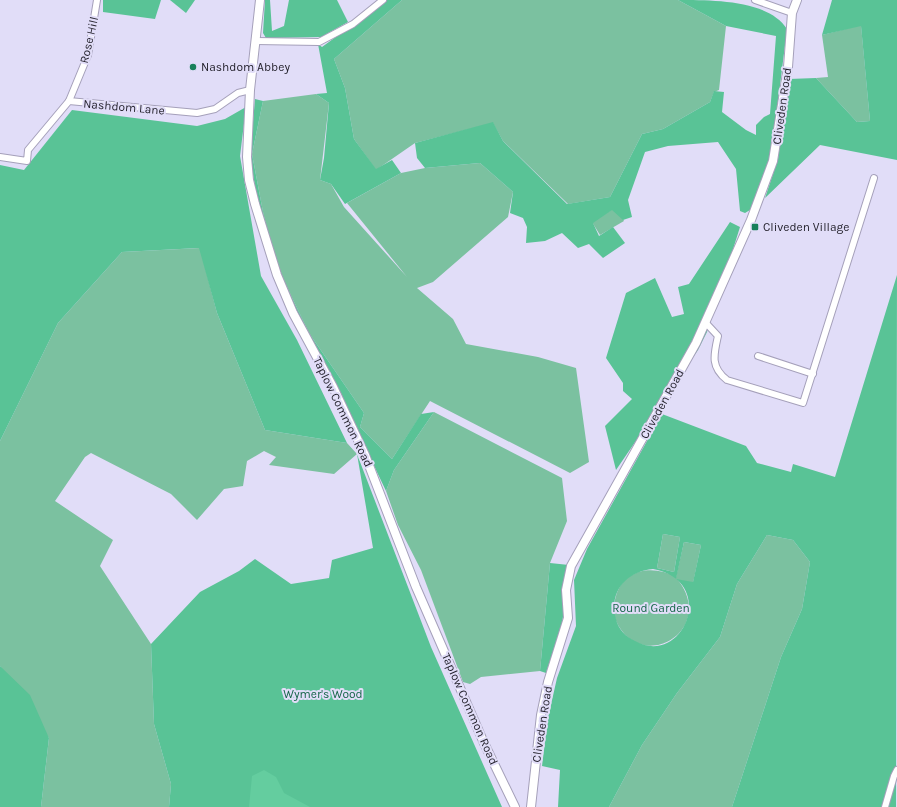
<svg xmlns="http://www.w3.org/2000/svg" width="897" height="807" font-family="Karla,sans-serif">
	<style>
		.green { fill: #7bc1a0 }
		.forest { fill: #59c396; fill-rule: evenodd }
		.water { fill: #64cd9f }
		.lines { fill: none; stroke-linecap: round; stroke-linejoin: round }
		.street-casing { stroke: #a5a0ba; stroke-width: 8 }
		.secondary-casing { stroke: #a5a0ba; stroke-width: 10 }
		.street { stroke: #fff; stroke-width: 6 }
		.secondary { stroke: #fff; stroke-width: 8 }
		.poi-dot { fill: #19805b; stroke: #e1ddf8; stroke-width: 1.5 }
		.labels { text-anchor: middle; stroke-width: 4; stroke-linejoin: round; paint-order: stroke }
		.street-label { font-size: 12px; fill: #211f29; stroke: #e1ddf8 }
		.poi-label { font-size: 12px; fill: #211f29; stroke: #e1ddf8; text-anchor: start }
		.park-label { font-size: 12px; fill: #156648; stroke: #e1ddf8 }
	</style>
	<rect width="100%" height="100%" fill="#e1ddf8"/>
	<g class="green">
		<polygon points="402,0 678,0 726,26 719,90 714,92 710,102 663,129 642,134 610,197 568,204 503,141 493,123 415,143 376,170 354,139 345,88 334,59"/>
		<polygon points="861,25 870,121 857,122 816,78 828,77 822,35"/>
		<polygon points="316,94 329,103 320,180 331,184 344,207 407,277 347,203 401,173 425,168 480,163 513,192 508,217 433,282 417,288 453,319 466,344 538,357 576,368 589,462 570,473 430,401 392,459 360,427 364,413 309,333 275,262 263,212 252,154 263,101"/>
		<polygon points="616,207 624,221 600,235 592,222"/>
		<polygon points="200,248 217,313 265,430 347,443 357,454 334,474 269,465 276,457 264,451 247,461 243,486 224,489 197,520 171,494 91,453 85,457 55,501 113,540 100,566 151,644 154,724 171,784 169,807 41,807 49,738 0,666 0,441 58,323 122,252"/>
		<polygon points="434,412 562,478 567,521 550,563 540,671 481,677 470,684 463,682 421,570 398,525 386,491 394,470"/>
		<polygon points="663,534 680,537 674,572 657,568"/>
		<polygon points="767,535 793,540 810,562 802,609 781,657 732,807 609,807 642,745 677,693 720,637 737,584"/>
		<path d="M684,542L701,545L693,583L678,580C716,629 645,673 618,625C613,616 613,605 616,596C624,568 654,565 676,577Z"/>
	</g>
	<g class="forest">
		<polygon points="103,0 161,0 155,19 103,12"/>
		<polygon points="170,0 195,0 186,13"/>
		<polygon points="265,0 270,0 272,31 284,26 289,0 337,0 348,22 321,37 266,38 263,33"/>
		<polygon points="387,0 402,0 334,59 345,88 354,139 376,169 392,160 401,173 345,204 331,184 320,180 324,158 329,103 316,94 327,93 318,44 322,47"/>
		<path d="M678,0C713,0 769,0 787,29L771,158L750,210L745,213L740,211L736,169L718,142L668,146L645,152L628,200L632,217L623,220L612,210L593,223L599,236L613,227L625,243L603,258L589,244L578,248L562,233L545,241L526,243L527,227L523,218L510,213L513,192L480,163L425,168L417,158L415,143L493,122L503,141L567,204L610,197L642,134L663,129L710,102L714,91L724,92L722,112L746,130L756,135V125L764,117L770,114L776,36L726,26Z"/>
		<polygon points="832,0 897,0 897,160 820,145 765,198 778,159 789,79 816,78 857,122 870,121 861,26 822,35"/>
		<polygon points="255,99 263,101 252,154 263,212 275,262 309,333 364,413 360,427 392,459 421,414 434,412 394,470 386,491 330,373 290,302 275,266 256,192 250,157"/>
		<polygon points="246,107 240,156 261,276 297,340 347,443 265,430 217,313 199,248 122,252 58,323 0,441 0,165 24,170 72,110 197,126 225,119"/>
		<polygon points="730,222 740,227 707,332 698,350 616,470 605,426 632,399 623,391 623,383 606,358 626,293 655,278 672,317 684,314 678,287 689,284"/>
		<path d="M897,275L896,807H732L781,657L802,609L810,562L793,540L767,535L737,584L720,637L677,693L642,745L609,807H558L560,770L542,766L548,718L557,678L576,626L574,580L587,549L662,414L746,446L757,463L791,472L793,464L835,477ZM663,534L680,537L674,572L657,568ZM684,542L701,545L693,582L676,579ZM653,569C719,581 683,668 635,641C626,637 618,629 616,619C608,592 627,571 653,569Z"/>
		<polygon points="357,454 431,647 502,807 169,807 171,784 154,724 151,644 200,592 239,571 255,559 291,584 329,578 332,560 373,548"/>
		<polygon points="550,563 569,565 562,625 546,673 540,671"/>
		<polygon points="0,666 30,695 49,738 41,807 0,807"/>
	</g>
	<polygon class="water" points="264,770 276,777 284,793 310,807 249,807 252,776"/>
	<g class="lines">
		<g class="street-casing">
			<g id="street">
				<polyline points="755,0 792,13"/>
				<polyline points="256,41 319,42 353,24 383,0"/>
				<polyline points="69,101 88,55 97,0"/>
				<polyline points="0,157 27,161 28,150 69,101 197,113 215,109 238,93 250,90"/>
				<path d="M705,322L718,336C714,354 710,367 727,380L803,403L874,178"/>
				<polyline points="758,356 813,374"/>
				<polyline points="885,807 894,776 897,770"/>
			</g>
		</g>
		<g class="secondary-casing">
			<g id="secondary">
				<polyline points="260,0 250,90 247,157 249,180 255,204 277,275 293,313 333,387 365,455 416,587 484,743 515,807"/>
				<polyline points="531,807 541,715 548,682 568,618 566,590 571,566 696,343 751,220 773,161 788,67 792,13 797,0"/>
			</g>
		</g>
		<use href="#street" class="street"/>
		<use href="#secondary" class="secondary"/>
	</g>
	<g class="poi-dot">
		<circle cx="193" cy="67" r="4"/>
		<rect x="751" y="223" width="8" height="8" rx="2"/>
	</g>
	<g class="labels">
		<g class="street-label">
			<text transform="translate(89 40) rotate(-77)" y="4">Rose Hill</text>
			<text transform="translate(782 106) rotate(-82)" y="4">Cliveden Road</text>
			<text transform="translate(124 107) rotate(5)" y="4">Nashdom Lane</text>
			<text transform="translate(662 404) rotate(-61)" y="4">Cliveden Road</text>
			<text transform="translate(343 412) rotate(64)" y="4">Taplow Common Road</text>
			<text transform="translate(470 709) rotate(66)" y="4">Taplow Common Road</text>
			<text transform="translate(542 724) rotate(-81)" y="4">Cliveden Road</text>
		</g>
		<g class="poi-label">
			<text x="201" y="71">Nashdom Abbey</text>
			<text x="763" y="231">Cliveden Village</text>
		</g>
		<g class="park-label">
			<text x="651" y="612">Round Garden</text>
			<text x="323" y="698">Wymer's Wood</text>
		</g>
	</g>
</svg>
